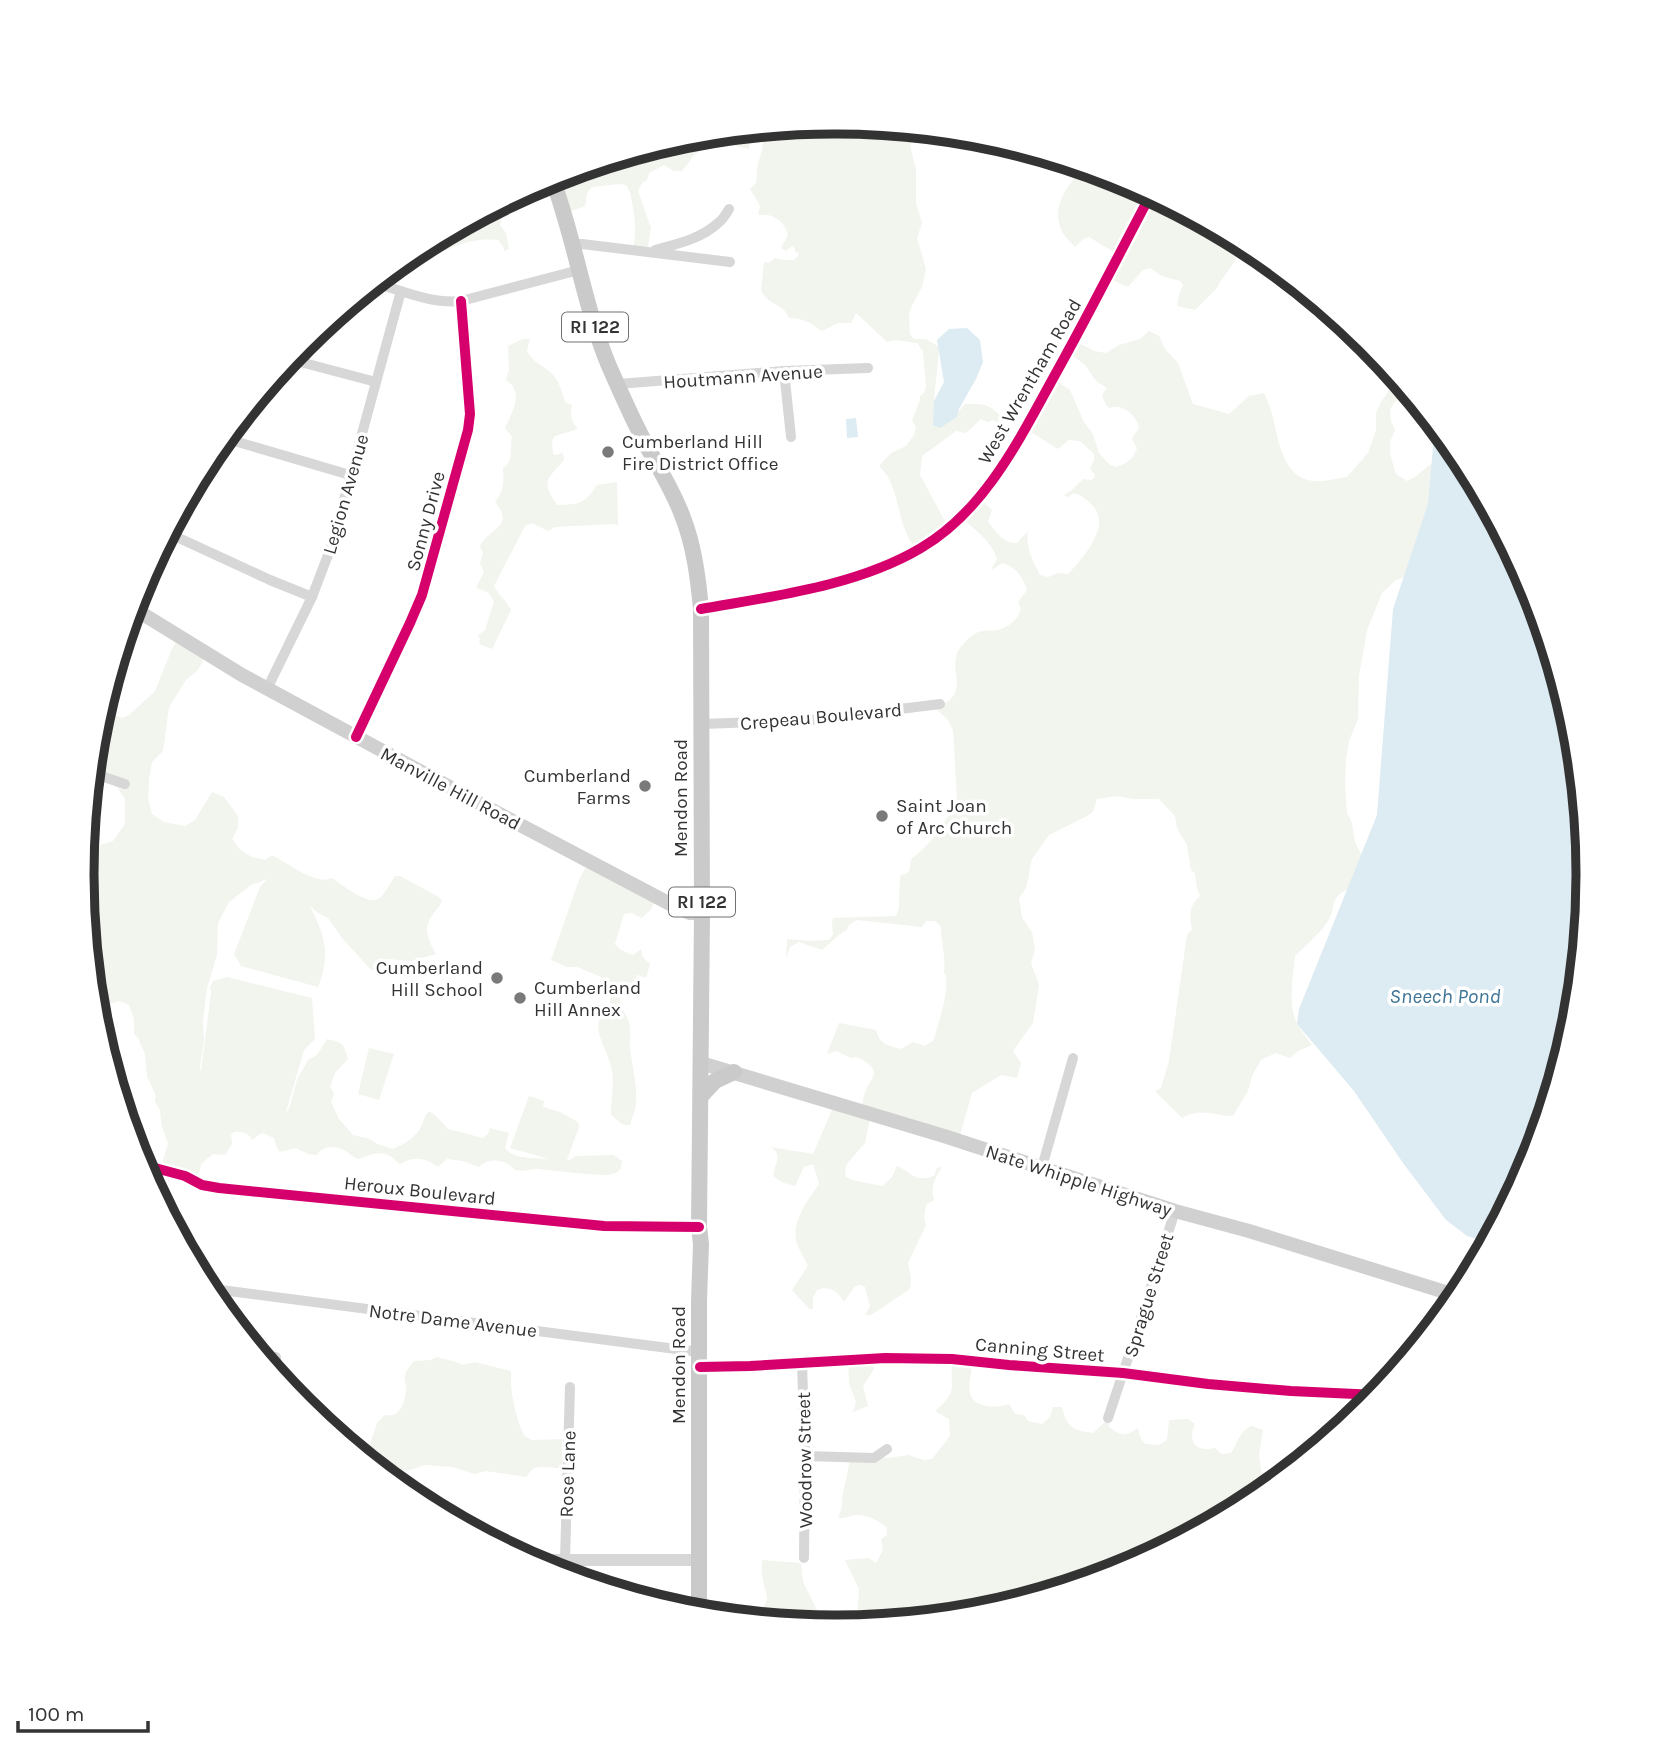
<svg xmlns="http://www.w3.org/2000/svg" width="1670" height="1749" font-family="Karla,sans-serif">
	<style>
		.green { fill: #f1f5ed }
		.water { fill: #ddebf3 }
		.lines { fill: none; stroke-linecap: round; stroke-linejoin: round }
		.minor { stroke: #d7d7d7; stroke-width: 10 }
		.tertiary { stroke: #d7d7d7; stroke-width: 12 }
		.secondary { stroke: #d0d0d0; stroke-width: 14 }
		.primary { stroke: #cacaca; stroke-width: 16 }
		.cycleway-casing { stroke: #fff; stroke-width: 15 }
		.cycleway { stroke: #d6006c; stroke-width: 10 }
		.poi-dot { fill: #7a7a7a; stroke: #fff; stroke-width: 2.5 }
		.labels { text-anchor: middle; stroke-width: 7; stroke-linejoin: round; paint-order: stroke }
		.shield { fill: #fff; stroke: #707070; stroke-width: 2 }
		.shield-label { font-size: 18px; font-weight: bold; fill: #333 }
		.street-label { font-size: 19px; fill: #333; stroke: #fff }
		.poi-label { font-size: 19px; fill: #333; stroke: #fff; text-anchor: start }
		.water-label { font-size: 21px; font-style: italic; fill: #3f7597; stroke: #fff }
		.rim { fill: none; stroke: #333; stroke-width: 9 }
	</style>
	<rect width="100%" height="100%" fill="#fff"/>
	<g class="green">
		<path d="M835,122L902,128L913,141L910,145L916,170V203L922,223L917,238L926,269L922,287L912,305L909,315L910,334L914,339H926L939,347C938,368 934,389 934,411L951,420L965,404C982,404 989,403 1000,416L1001,425L993,420L987,422L981,419L966,433L956,431L922,456L920,475L948,527L914,547C911,542 908,537 906,532C896,509 898,484 879,466L891,453L906,446L914,435L916,427L912,421L920,400V396L924,393L926,387L923,351L917,343L896,340L887,342L856,313L851,323H838L822,331C811,323 803,318 789,318C784,308 782,308 773,303C768,301 764,295 761,291L764,262L769,263L775,258L782,260H794L799,254L797,252H795V249L792,246L786,251L781,248L788,235C784,220 773,213 758,215L760,206L750,189L756,183C757,177 757,170 758,164C761,152 766,146 759,134L750,137L749,149L726,144L719,147L714,140H707L702,150L695,154L682,171H674L664,165L649,173L647,180L642,183L638,191L651,228L647,253L633,250C636,230 636,226 633,208C631,198 632,194 626,185L619,184L592,187L587,193L585,206L563,214L550,178L689,136Z"/>
		<path d="M1083,167L1123,179L1240,242L1235,261L1220,282L1218,287L1195,310L1177,306L1179,295L1183,285L1180,281L1162,276L1150,268L1143,270L1128,287L1110,279L1117,254L1089,237L1083,239L1075,247C1071,242 1063,236 1061,229C1051,205 1069,185 1083,167Z"/>
		<path d="M502,203L503,212L500,225L506,233L509,249L504,251V248L498,240C481,237 462,243 446,250L431,241Z"/>
		<path d="M1149,331L1159,336L1165,349L1178,363L1193,404L1229,414L1249,396L1264,393C1267,400 1270,407 1272,414C1278,436 1281,473 1308,480C1319,483 1335,479 1347,477L1368,453L1376,430V413L1381,402L1388,392L1390,383L1395,376L1405,388L1390,409L1391,421L1395,430L1390,442V454L1396,474L1407,481L1415,477L1433,462H1438L1414,574L1396,580L1382,593L1367,630L1359,676L1358,719L1349,741L1346,759L1345,784L1347,813L1352,823L1355,842L1365,862L1354,887C1325,897 1339,906 1326,924C1317,936 1305,946 1295,956C1293,978 1287,1006 1298,1025C1302,1032 1307,1038 1312,1045L1298,1051L1290,1058L1276,1053L1261,1060L1252,1076L1248,1091L1233,1116C1212,1116 1202,1107 1182,1118L1155,1091L1161,1088L1169,1061L1187,935L1192,930C1190,915 1188,907 1200,896L1197,888L1195,873L1191,870L1187,845L1177,828L1175,816L1159,799H1133L1117,796L1097,799L1093,812L1087,816L1049,835L1032,859L1026,888L1019,898L1022,918L1032,932L1035,949L1031,963L1039,985L1033,1023L1013,1051L1021,1063L1017,1078L1001,1075L972,1093L958,1142L870,1117L865,1143L846,1165L845,1176L852,1180L882,1186L892,1177L897,1166C912,1172 913,1183 934,1176L937,1168L942,1167C935,1178 930,1187 934,1200L926,1205L924,1217L926,1225L908,1263L911,1278L910,1289L871,1315H865L870,1306L865,1287L860,1285L855,1286L844,1302C838,1291 829,1285 817,1290L813,1298V1309H809L792,1290L808,1266C805,1258 797,1247 796,1240C792,1220 809,1199 819,1184L813,1164L804,1167L795,1186L784,1183L774,1177C772,1164 786,1156 770,1147L813,1154L834,1105L861,1112C862,1105 863,1097 866,1090C871,1078 881,1073 866,1062C860,1058 857,1056 851,1058L836,1051L827,1054L839,1023L876,1030C880,1045 887,1045 901,1049L913,1042L925,1046L934,1040C938,1023 952,986 944,972C946,958 941,942 941,927L935,921H926L922,927L857,920L849,925L847,930L840,934L822,950L799,942L790,947L786,959L787,939L809,941L829,940L833,935L832,924L833,918L896,916L899,908L900,876L909,872L911,859C928,848 950,818 957,798L953,730L948,720L932,705C936,704 944,704 947,702C968,689 946,664 961,647C966,641 974,632 982,631C987,630 993,631 998,630C1009,627 1018,619 1021,609L1018,602L1027,590C1023,578 1016,567 1003,563L991,570L997,559C992,541 974,529 960,517L978,497L992,510L988,522C996,531 1003,544 1017,543L1028,531C1025,546 1033,562 1040,575L1048,577L1058,573L1068,574C1082,559 1112,526 1093,506C1087,500 1083,496 1074,493L1068,497L1064,495L1071,491L1083,479L1091,480L1094,478L1095,474L1090,469L1094,460V454L1080,441L1069,440L1058,449L1026,429L1053,379L1070,390L1084,422L1093,434L1099,453L1110,465L1116,467C1127,463 1133,460 1137,448L1132,439L1139,427C1136,415 1122,403 1110,408L1106,405L1102,395L1107,388L1096,381L1085,365L1068,352L1079,343L1094,351L1106,353L1119,345L1140,339Z"/>
		<path d="M523,339H530L527,351C535,364 538,362 549,371C558,378 562,391 565,402L572,405C570,415 571,422 578,429L555,436L552,441L553,454L556,455L563,453L564,460C546,481 541,480 557,505C579,504 584,505 597,485L617,482L618,525L612,524L555,527L548,531L532,523L525,526L494,586C498,595 507,601 511,610L492,649L479,644L480,639L478,635L485,630L494,602L488,592L476,588L484,572L480,563L483,553L480,546C489,528 516,527 495,502C504,491 504,482 503,468C515,460 509,449 512,437L505,428C512,412 525,392 506,380L509,370L508,346Z"/>
		<path d="M177,640L205,657L198,670L186,680L169,707L163,751L152,762L149,780L148,798L152,814L164,822L185,826L195,820L212,792L224,797L238,816V828L232,839C241,853 249,857 265,860L272,855C288,863 316,886 332,878C341,884 367,905 378,899C385,895 390,883 395,876H400L439,897L442,901C440,907 435,910 432,916C422,928 429,942 436,954L411,961L388,959C382,965 381,972 371,970L342,938L328,918L318,913L310,906C325,936 331,955 318,987L241,966L234,954L260,887L267,879L251,885L229,902L218,923L217,955L207,988L203,1021L204,1041L200,1067L201,1072L211,992L210,988L213,981L227,977L312,998L315,1039L304,1050L286,1112L289,1109L297,1080L308,1060L317,1055L327,1039C343,1043 343,1042 348,1059L335,1073L330,1087L334,1094L331,1102L339,1119L353,1135L370,1139L377,1144L393,1149C404,1144 415,1138 421,1127C424,1121 424,1116 429,1111L436,1116L448,1129L483,1138L488,1134L490,1128L509,1133L505,1148C514,1160 535,1157 549,1159L510,1148L529,1096L544,1101L543,1107L560,1112L578,1122L579,1127L567,1160H570L576,1156L614,1155L622,1161C622,1173 613,1175 603,1175C581,1174 560,1171 538,1169C530,1169 523,1172 515,1170C506,1159 489,1157 479,1167L463,1161L447,1159L438,1167C425,1157 414,1156 400,1164C396,1162 394,1158 390,1156C379,1150 369,1155 359,1159C352,1157 350,1153 344,1150C334,1145 323,1146 317,1155L308,1154L296,1148L280,1152L277,1148L274,1138L262,1133L252,1140C248,1132 242,1131 234,1132L231,1135L232,1144L225,1155L213,1154L201,1164L197,1183L160,1170L168,1144L161,1123L160,1110L155,1102L156,1096L147,1076L145,1054L138,1038L134,1034V1019L129,1005L120,1001L102,1006L93,983L82,874L85,845L94,847L113,841L125,824V799L117,787L92,777L97,728L109,713L122,718L129,715L152,694L155,691L171,651Z"/>
		<path d="M587,865L655,901L651,909L642,918L631,913L624,914L615,944L621,950L633,955L641,949L643,957L650,964L646,978L637,975L635,978L632,988L626,986C611,1002 627,1011 630,1026C631,1033 629,1041 630,1048C632,1065 639,1093 635,1109C634,1115 631,1117 631,1124C623,1128 617,1119 611,1115C611,1100 614,1084 612,1070C607,1044 585,1027 610,1005L611,991L607,981L599,976L577,967H567L551,960L579,880Z"/>
		<polygon points="369,1048 394,1054 379,1100 358,1094"/>
		<path d="M437,1357C447,1361 452,1359 462,1365L475,1362L511,1371C510,1394 515,1414 524,1436L532,1440L562,1439V1468C549,1469 533,1461 527,1477L485,1471L475,1474L452,1467L425,1465L410,1470H389L374,1456L369,1447L377,1423L385,1415C401,1419 406,1400 406,1387C406,1381 404,1381 405,1376C406,1370 411,1365 414,1361L430,1360Z"/>
		<polygon points="871,1359 874,1369 863,1386 868,1406 853,1412 856,1402 849,1383 848,1361"/>
		<path d="M954,1359L973,1362C970,1380 962,1401 986,1406C994,1407 1001,1407 1009,1404L1015,1414L1024,1415L1028,1421L1042,1424L1050,1417L1053,1407H1062C1067,1428 1073,1430 1093,1433L1108,1419L1109,1427C1122,1437 1125,1436 1138,1428L1140,1437L1145,1444L1159,1445L1167,1440L1169,1420L1188,1419L1195,1424C1187,1441 1196,1453 1215,1448L1221,1454L1231,1453C1238,1442 1239,1432 1251,1426L1263,1430L1259,1455L1261,1471L1274,1483L1253,1501L1123,1570L981,1613L835,1627L850,1623L857,1618L859,1589L845,1560L869,1558L876,1563L883,1550L881,1539L887,1535V1527C877,1520 868,1514 855,1515C849,1516 845,1519 838,1518L842,1507V1499L850,1460L859,1456L888,1458L908,1455L924,1460L932,1459L950,1436L949,1419L935,1411C963,1387 946,1385 954,1359Z"/>
		<path d="M762,1560L801,1563L803,1582L825,1626L760,1620L758,1612C773,1600 765,1594 763,1579C761,1573 762,1566 762,1560Z"/>
	</g>
	<g class="water">
		<polygon points="967,328 980,340 983,362 976,379 959,409 957,417 940,428 933,425 934,401 944,382 937,340 949,329"/>
		<polygon points="856,418 858,437 847,438 846,419"/>
		<polygon points="1435,425 1461,457 1531,587 1573,728 1588,875 1573,1022 1530,1163 1488,1242 1467,1236 1446,1220 1403,1163 1354,1091 1297,1024 1299,1009 1377,815 1393,609 1428,504"/>
	</g>
	<g class="lines">
		<g class="minor">
			<polyline points="573,244 582,244 730,262"/>
			<path d="M655,250C676,244 701,239 718,223C723,220 726,214 729,209"/>
			<path d="M375,283C402,291 432,304 461,301L579,270"/>
			<polyline points="289,359 376,382"/>
			<polyline points="784,371 791,437"/>
			<polyline points="618,384 784,371 868,368"/>
			<polyline points="224,438 350,475"/>
			<polyline points="168,533 270,580 312,597"/>
			<polyline points="138,611 148,586 165,539"/>
			<polyline points="267,689 312,597 331,547 401,291"/>
			<polyline points="702,724 812,720 940,704"/>
			<polyline points="356,737 410,623 422,595 468,430 470,414 461,301"/>
			<polyline points="92,773 125,784"/>
			<polyline points="140,1164 185,1176 202,1185 219,1188 604,1226 699,1227"/>
			<polyline points="1042,1167 1073,1058"/>
			<polyline points="206,1288 699,1352"/>
			<polyline points="802,1363 805,1456 804,1558"/>
			<polyline points="700,1367 750,1366 885,1358 952,1359 1009,1365 1123,1373 1208,1384 1291,1391 1377,1395"/>
			<polyline points="275,1373 276,1357"/>
			<polyline points="1108,1418 1133,1343 1175,1211"/>
			<polyline points="805,1456 874,1458 887,1449"/>
			<polyline points="565,1560 570,1387"/>
		</g>
		<g class="tertiary">
			<path d="M701,609C774,596 857,586 921,548C986,510 1021,436 1056,373C1089,314 1119,254 1151,194"/>
			<polyline points="528,1560 699,1560"/>
		</g>
		<g class="secondary">
			<polyline points="133,608 242,675 505,817 674,906 690,913 702,913"/>
			<polyline points="701,1063 944,1136 1175,1211 1249,1231 1458,1296"/>
		</g>
		<g class="primary">
			<path d="M552,178C575,239 584,306 609,366C620,391 631,416 643,439C656,464 672,488 682,515C694,545 698,577 701,609L702,913L699,1227L701,1244L699,1301V1614"/>
			<polyline points="701,1096 715,1081 734,1072"/>
		</g>
		<g class="cycleway-casing">
			<g id="cycleway">
				<path d="M701,609C774,596 857,586 921,548C986,510 1021,436 1056,373C1089,314 1119,254 1151,194"/>
				<polyline points="356,737 410,623 422,595 468,430 470,414 461,301"/>
				<polyline points="140,1164 185,1176 202,1185 219,1188 604,1226 699,1227"/>
				<polyline points="700,1367 750,1366 885,1358 952,1359 1009,1365 1123,1373 1208,1384 1291,1391 1377,1395"/>
			</g>
		</g>
		<use href="#cycleway" class="cycleway"/>
	</g>
	<g class="poi-dot">
		<circle cx="608" cy="452" r="7"/>
		<circle cx="645" cy="786" r="7"/>
		<circle cx="882" cy="816" r="7"/>
		<circle cx="497" cy="978" r="7"/>
		<circle cx="520" cy="998" r="7"/>
	</g>
	<g class="labels">
		<g class="shield">
			<rect x="562" y="312.5" width="66" height="29" rx="5"/>
			<rect x="669" y="887.5" width="66" height="29" rx="5"/>
		</g>
		<g class="shield-label">
			<text x="595" y="333">RI 122</text>
			<text x="702" y="908">RI 122</text>
		</g>
		<g class="street-label">
			<text transform="translate(743 376) rotate(-4)" y="7">Houtmann Avenue</text>
			<text transform="translate(1029 381) rotate(-60)" y="7">West Wrentham Road</text>
			<text transform="translate(345 494) rotate(-74)" y="7">Legion Avenue</text>
			<text transform="translate(425 521) rotate(-75)" y="7">Sonny Drive</text>
			<text transform="translate(821 716) rotate(-5)" y="7">Crepeau Boulevard</text>
			<text transform="translate(451 788) rotate(28)" y="7">Manville Hill Road</text>
			<text transform="translate(680 798) rotate(-90)" y="7">Mendon Road</text>
			<text transform="translate(1079 1180) rotate(18)" y="7">Nate Whipple Highway</text>
			<text transform="translate(420 1190) rotate(6)" y="7">Heroux Boulevard</text>
			<text transform="translate(1148 1295) rotate(-73)" y="7">Sprague Street</text>
			<text transform="translate(453 1320) rotate(7)" y="7">Notre Dame Avenue</text>
			<text transform="translate(1040 1349) rotate(5)" y="7">Canning Street</text>
			<text transform="translate(678 1365) rotate(-90)" y="7">Mendon Road</text>
			<text transform="translate(804 1460) rotate(-91)" y="7">Woodrow Street</text>
			<text transform="translate(567 1474) rotate(-88)" y="7">Rose Lane</text>
		</g>
		<g class="poi-label">
			<text x="622" y="448">Cumberland Hill<tspan x="622" dy="22">Fire District Office</tspan></text>
			<text x="631" y="782" text-anchor="end">Cumberland<tspan x="631" dy="22">Farms</tspan></text>
			<text x="896" y="812">Saint Joan<tspan x="896" dy="22">of Arc Church</tspan></text>
			<text x="483" y="974" text-anchor="end">Cumberland<tspan x="483" dy="22">Hill School</tspan></text>
			<text x="534" y="994">Cumberland<tspan x="534" dy="22">Hill Annex</tspan></text>
		</g>
		<g class="water-label">
			<text x="1445" y="1003">Sneech Pond</text>
		</g>
	</g>
	<path d="M0 0H1670V1749H0ZM834 134H836A740 740 0 0 1 1576 874V875A740 740 0 0 1 836 1615H834A740 740 0 0 1 94 875V874A740 740 0 0 1 834 134Z" fill="#fff" fill-rule="evenodd"/>
	<path class="rim" d="M834 134H836A740 740 0 0 1 1576 874V875A740 740 0 0 1 836 1615H834A740 740 0 0 1 94 875V874A740 740 0 0 1 834 134Z"/>
	<path d="M18 1721v10h130v-10" fill="none" stroke="#333333" stroke-width="3.5"/>
	<text x="28" y="1721" font-size="21" fill="#333333" stroke="#ffffff" stroke-width="5" paint-order="stroke">100 m</text>
</svg>
